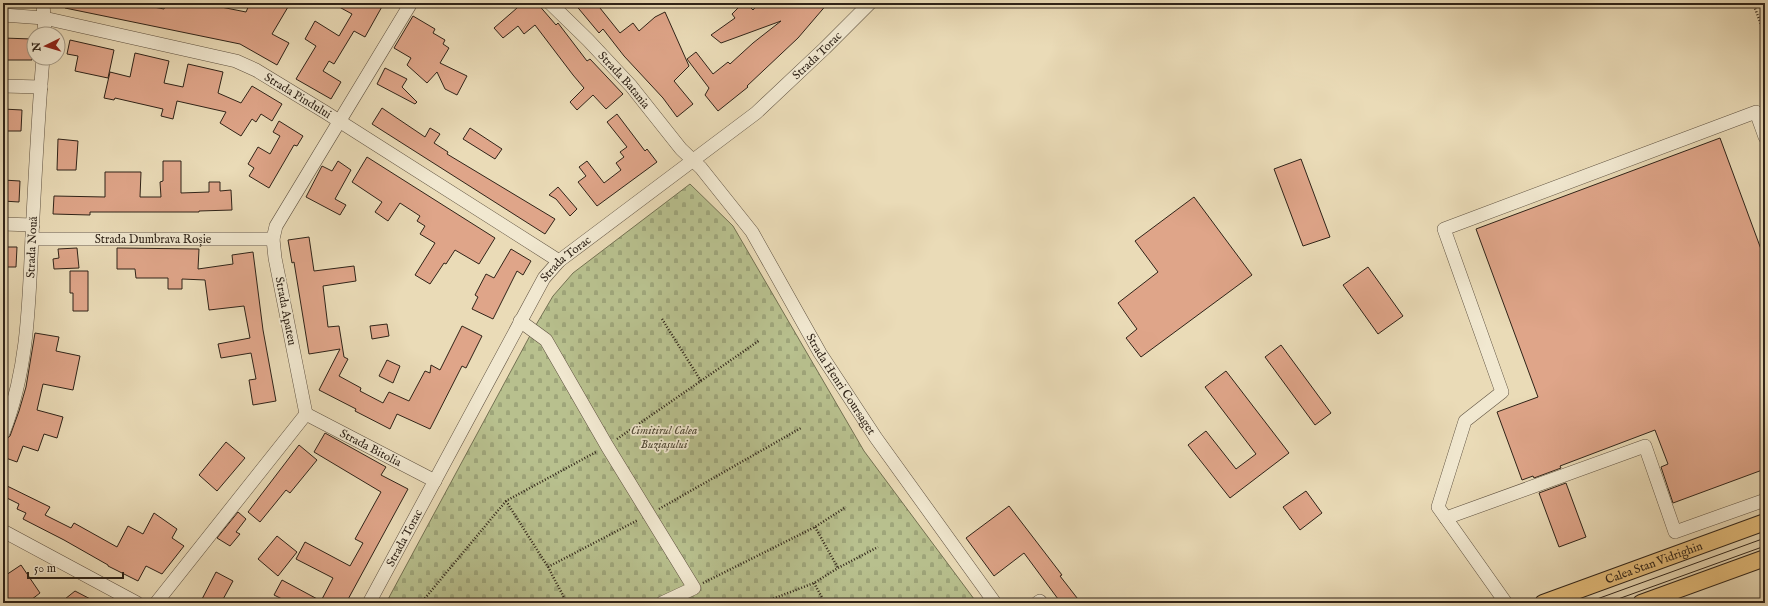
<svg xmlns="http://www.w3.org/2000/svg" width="1768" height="606" font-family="'IM FELL English',serif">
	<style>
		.cemetery { fill: url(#cemetery-stones); stroke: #747253 }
		.building { fill: #dfa589; stroke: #2f2318 }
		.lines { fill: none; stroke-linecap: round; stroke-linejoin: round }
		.minor-casing { stroke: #5e5140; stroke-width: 14 }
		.major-casing { stroke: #2f2318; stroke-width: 18 }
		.path { stroke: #2f2318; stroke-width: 2.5; stroke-dasharray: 1 2; stroke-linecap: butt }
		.minor { stroke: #f1e8d0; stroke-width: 13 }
		.major { stroke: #e5be7c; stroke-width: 16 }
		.tram { stroke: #2f2318; stroke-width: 1 }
		.labels { text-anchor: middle; stroke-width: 3.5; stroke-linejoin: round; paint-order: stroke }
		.street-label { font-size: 12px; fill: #2f2318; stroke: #f1e8d0 }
		.park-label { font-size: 12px; font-style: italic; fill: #514a36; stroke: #f1e8d0 }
	</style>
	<defs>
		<pattern id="cemetery-stones" width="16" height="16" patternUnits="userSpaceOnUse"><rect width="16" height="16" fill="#b8c08e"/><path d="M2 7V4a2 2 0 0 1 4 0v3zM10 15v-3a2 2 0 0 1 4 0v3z" fill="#9ea57a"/></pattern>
	</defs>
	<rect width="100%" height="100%" fill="#eadbb7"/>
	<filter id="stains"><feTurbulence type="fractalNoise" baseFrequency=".005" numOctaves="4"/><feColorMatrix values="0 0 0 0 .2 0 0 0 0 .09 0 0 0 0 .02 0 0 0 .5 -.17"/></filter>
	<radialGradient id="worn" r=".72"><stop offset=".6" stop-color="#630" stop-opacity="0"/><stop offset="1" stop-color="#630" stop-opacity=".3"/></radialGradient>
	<polygon class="cemetery" points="690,184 733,226 864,451 977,603 386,603 533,330 553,296 573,273"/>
	<g class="building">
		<polygon points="66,3 133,3 164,9 165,6 168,7 168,3 217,3 216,6 246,12 250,3 280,3 288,7 272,34 289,43 277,65 240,44 65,8"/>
		<polygon points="332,3 384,3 365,37 354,31 334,64 329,61 323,71 341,82 331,99 296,79 316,46 305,39 315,21 339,36 352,14"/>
		<polygon points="513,3 537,3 556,25 558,23 587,61 590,59 623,94 606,109 593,95 577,110 570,102 584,88 573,75 535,25 524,34 518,26 503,38 494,28 517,8"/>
		<polygon points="574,3 596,3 620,33 633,23 639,31 655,17 665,12 689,66 674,81 693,104 677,117 663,98 624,56 603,29 599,33"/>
		<polygon points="743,3 746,3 753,10 759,3 828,3 798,38 747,86 748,87 718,111 705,95 709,88 687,59 696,52 713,74 728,62 730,64 753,43 781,21 721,43 711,35 735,18 732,14"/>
		<polygon points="413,16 435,29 433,33 445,40 443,44 449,48 440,63 467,76 457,95 445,89 437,72 427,83 407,65 411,58 394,48"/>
		<polygon points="3,38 32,39 32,60 3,60"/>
		<polygon points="70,40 114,50 108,78 75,71 78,56 67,54"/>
		<polygon points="135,53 169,61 164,83 183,87 188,64 223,72 218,93 241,103 252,86 282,104 272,121 261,114 256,122 252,119 241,136 220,123 226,112 177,101 173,119 161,116 163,109 115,98 114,100 104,98 110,72 130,77"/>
		<polygon points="385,68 407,79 402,87 417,102 415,104 377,84"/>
		<polygon points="382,108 425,137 430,128 440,134 434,143 448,152 447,154 555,219 545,234 372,124"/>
		<polygon points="3,109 22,110 21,131 3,131"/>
		<polygon points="617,114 645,151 647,149 657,162 597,206 578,182 586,176 579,167 587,161 604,183 621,170 616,163 624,157 620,152 627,147 607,122"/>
		<polygon points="279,121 303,136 297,146 294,145 269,188 249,176 254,168 248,164 258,147 270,154 280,136 273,132"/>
		<polygon points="470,128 502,149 495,159 463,139"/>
		<polygon points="1720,138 1765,260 1765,469 1673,503 1661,467 1668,464 1655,430 1560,466 1561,468 1534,478 1533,476 1522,480 1497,412 1538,397 1476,229"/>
		<polygon points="58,139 78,141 76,170 57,170"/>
		<polygon points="367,157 495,238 479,264 455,250 446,264 444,263 430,284 415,275 435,243 420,234 425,226 417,221 420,216 400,203 388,221 375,212 382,202 352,182"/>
		<polygon points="1301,159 1330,237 1303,246 1274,169"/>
		<polygon points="163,161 181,161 181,193 209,192 209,182 220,182 220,191 231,190 232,210 199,211 199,212 90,212 90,215 53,214 54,196 105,197 105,172 141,172 140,197 161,197 160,182 163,181"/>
		<polygon points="338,161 351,170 335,199 346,205 340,215 306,197 322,166 332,171"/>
		<polygon points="3,180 20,181 19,202 3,201"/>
		<polygon points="558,187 577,209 570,216 556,199 549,195"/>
		<polygon points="1194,197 1252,275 1141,357 1126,338 1137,329 1118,303 1158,272 1135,241"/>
		<polygon points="309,237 314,271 354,266 356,281 323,286 328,327 339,326 344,357 348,359 339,376 361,388 360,391 383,403 389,392 409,401 425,371 430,373 431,365 440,370 462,326 482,336 466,368 462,366 430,429 397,414 390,429 355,411 356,409 319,390 340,349 309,354 294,262 292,263 288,240"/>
		<polygon points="3,247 17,247 16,267 3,267"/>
		<polygon points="77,248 79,268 54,269 53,259 59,258 58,249"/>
		<polygon points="117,248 199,249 198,269 233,264 232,255 253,252 263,330 276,401 253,405 249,380 256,379 251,353 221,358 218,344 250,338 244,306 209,310 205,280 182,279 182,289 168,289 168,278 136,278 135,269 117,269"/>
		<polygon points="511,249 531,261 523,275 517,271 493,319 472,309 478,297 475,295 486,274 494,278"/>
		<polygon points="1368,267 1403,316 1378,334 1343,285"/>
		<polygon points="70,271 88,271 88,311 73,311 73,293 70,293"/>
		<polygon points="387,324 389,336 372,339 370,326"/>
		<polygon points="35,333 59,337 56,351 80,356 73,390 43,384 37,410 63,417 57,438 44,434 38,451 23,446 17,462 3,457 3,444 4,441 10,436 19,411 26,387"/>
		<polygon points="1281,345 1331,413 1315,425 1265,357"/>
		<polygon points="387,360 400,366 393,383 379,376"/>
		<polygon points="1226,371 1289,453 1230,498 1188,445 1206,431 1236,469 1256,454 1205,387"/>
		<polygon points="325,433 386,467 381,475 408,489 346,603 290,603 274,595 282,580 321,601 333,578 296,559 305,542 350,566 363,543 355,539 381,492 314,452"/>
		<polygon points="226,442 245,458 217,491 199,475"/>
		<polygon points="299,445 317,460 290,493 286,490 260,522 248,512"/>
		<polygon points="1566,483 1586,537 1559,547 1539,493"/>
		<polygon points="3,484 50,507 45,515 71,528 74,523 117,547 128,526 143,534 154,513 177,529 172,538 184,546 162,574 146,566 138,581 108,566 108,565 64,540 23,519 26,513 17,509 19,504 3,496"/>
		<polygon points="1306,491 1322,513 1300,530 1283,507"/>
		<polygon points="1009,506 1062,575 1060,576 1081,603 1061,603 1024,553 994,576 966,538"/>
		<polygon points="238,512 246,519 236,532 240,534 230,546 217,538"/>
		<polygon points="277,536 297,552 278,576 258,559"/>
		<polygon points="21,565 40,593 27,603 3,603 3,577"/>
		<polygon points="216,572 233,581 221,603 200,603"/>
		<polygon points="75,591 98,603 60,603"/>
	</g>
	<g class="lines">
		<g class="minor-casing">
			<g id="minor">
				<polyline points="43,3 45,34"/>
				<path id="s1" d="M550,3L588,40L631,86L681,149L701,168L752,232L820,353L876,438L995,603"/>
				<path id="s2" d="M3,15L44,18L236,61L256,70L325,112L559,261"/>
				<polyline points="3,86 41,87"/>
				<polyline points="3,224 33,225"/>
				<path id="s3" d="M32,239H273"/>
				<polyline points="520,321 546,340 607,446 694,588 662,603"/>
				<path id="s4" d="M306,414L435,481"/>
				<path id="s5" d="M3,433C28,370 29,303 32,236C35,177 38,117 43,58"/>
				<polyline points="1446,518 1645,446 1675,532 1765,500"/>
				<polyline points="3,531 137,603"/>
				<polyline points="156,603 306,414 275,258 273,239 276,226 411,3"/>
				<path id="s6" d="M369,603L544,278L559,261L756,113L825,48L870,3"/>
				<polyline points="1037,603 1040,601 1041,603"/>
				<polyline points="1506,603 1438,507 1465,421 1502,392 1444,229 1756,112 1765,137"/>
			</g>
		</g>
		<g class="major-casing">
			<g id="major">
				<path id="s7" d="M1543,603L1765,522"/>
				<polyline points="1641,603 1765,558"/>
			</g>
		</g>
		<g class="path">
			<polyline points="1753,3 1765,35"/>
			<polyline points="662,319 701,381"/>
			<polyline points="617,439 760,340"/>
			<polyline points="506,501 548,567 567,603"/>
			<polyline points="659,509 801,428"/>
			<polyline points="815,527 838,568"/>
			<polyline points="548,567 638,520"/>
			<polyline points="703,583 815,527 846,507"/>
			<polyline points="814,583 825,603"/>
			<polyline points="421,603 506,501 596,452"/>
			<polyline points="762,603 814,583 838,568 878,547"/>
		</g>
		<use href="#minor" class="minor"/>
		<use href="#major" class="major"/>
		<g class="tram">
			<polyline points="1586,603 1765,538"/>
			<polyline points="1607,603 1765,546"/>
		</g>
	</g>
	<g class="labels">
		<g class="street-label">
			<text dy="4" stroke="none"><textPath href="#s6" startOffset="722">Strada Torac</textPath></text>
			<text dy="4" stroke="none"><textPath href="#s1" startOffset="107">Strada Batania</textPath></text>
			<text dy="4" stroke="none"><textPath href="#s2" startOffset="309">Strada Pindului</textPath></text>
			<text dy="4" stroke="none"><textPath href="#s3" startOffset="121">Strada Dumbrava Roșie</textPath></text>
			<text dy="4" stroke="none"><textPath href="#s5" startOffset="189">Strada Nouă</textPath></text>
			<text dy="4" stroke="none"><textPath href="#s6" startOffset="398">Strada Torac</textPath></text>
			<text transform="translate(286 311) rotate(79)" y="4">Strada Apateu</text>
			<text dy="4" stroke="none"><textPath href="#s1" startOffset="482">Strada Henri Coursaget</textPath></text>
			<text dy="4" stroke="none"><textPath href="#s4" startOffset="73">Strada Bitolia</textPath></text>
			<text dy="4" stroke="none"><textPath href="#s6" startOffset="74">Strada Torac</textPath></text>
			<text dy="4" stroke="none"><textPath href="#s7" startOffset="118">Calea Stan Vidrighin</textPath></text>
		</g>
		<g class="park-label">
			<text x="664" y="434">Cimitirul Calea<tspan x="664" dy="14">Buziașului</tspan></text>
		</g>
	</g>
	<rect width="1768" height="606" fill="none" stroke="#eadbb7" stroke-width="16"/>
	<rect x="4" y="4" width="1760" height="598" fill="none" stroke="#2f2318" stroke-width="2"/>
	<rect x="8" y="8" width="1752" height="590" fill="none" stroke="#2f2318"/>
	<g transform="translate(46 46) rotate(265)"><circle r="19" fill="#f1e8d0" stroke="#a39986"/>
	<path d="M0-3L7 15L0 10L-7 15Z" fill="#8f2418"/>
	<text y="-6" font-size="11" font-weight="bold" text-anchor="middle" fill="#2f2318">N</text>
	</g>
	<path d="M28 572v6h95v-6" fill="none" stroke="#2f2318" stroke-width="2"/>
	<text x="34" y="572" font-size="12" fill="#2f2318" stroke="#f1e8d0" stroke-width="3" paint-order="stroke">50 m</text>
	<rect width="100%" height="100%" filter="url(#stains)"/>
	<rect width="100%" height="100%" fill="url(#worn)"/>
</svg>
